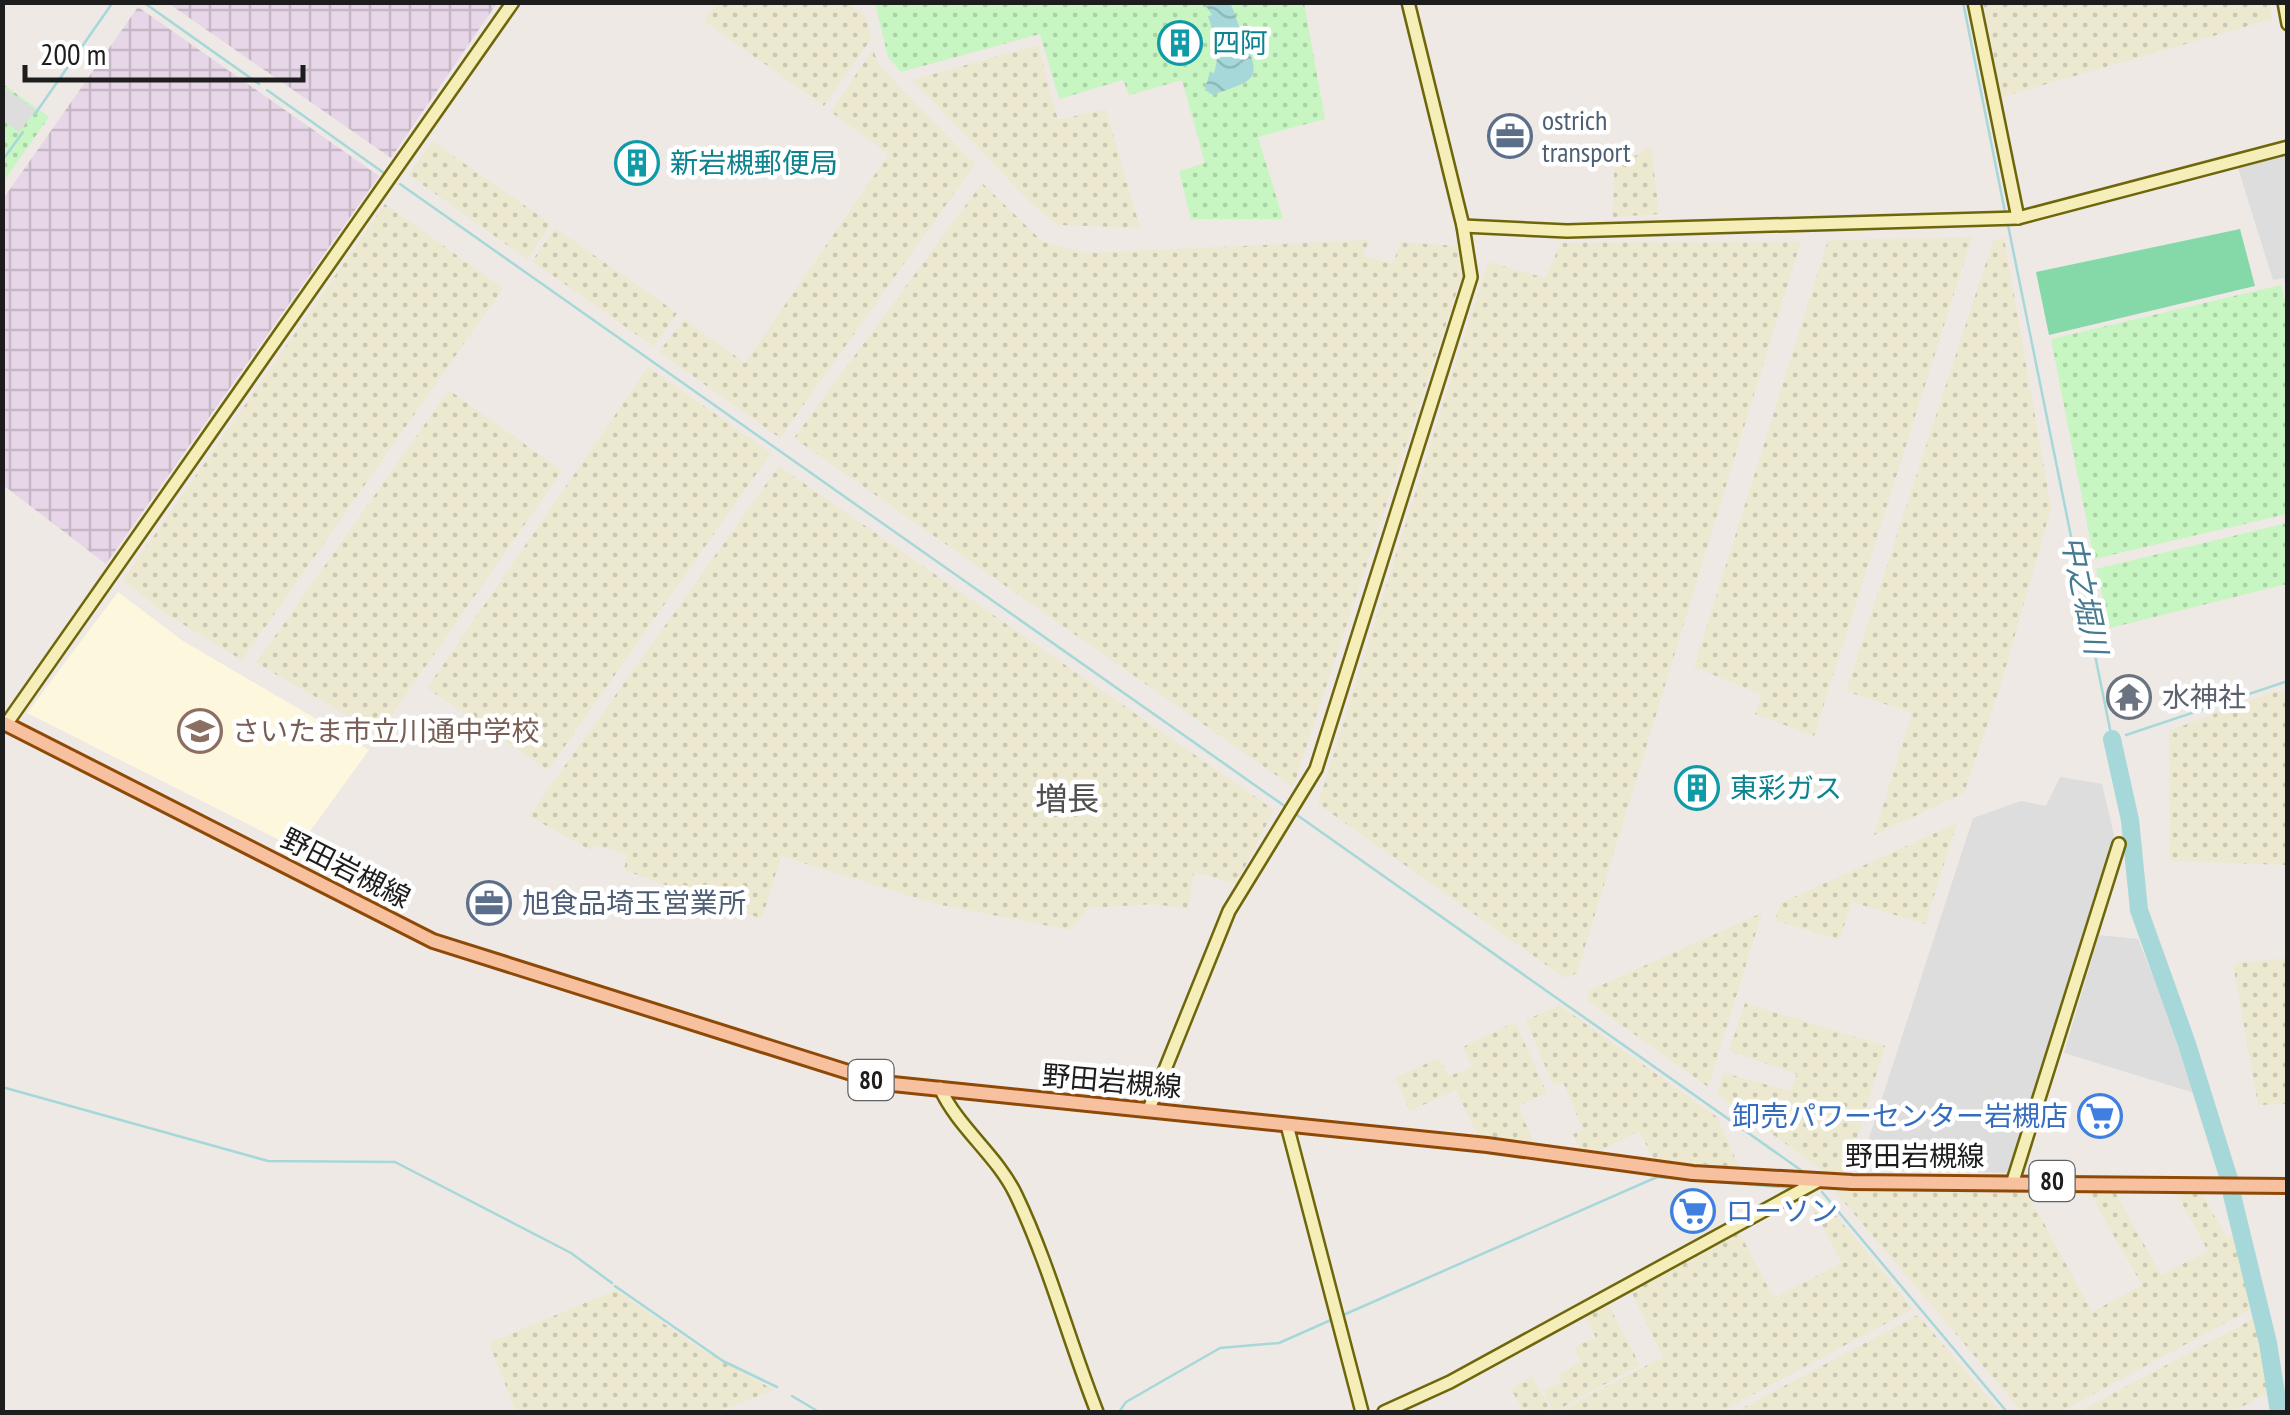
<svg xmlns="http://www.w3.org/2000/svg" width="2290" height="1415" font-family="'PT Sans Narrow','Noto Sans JP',sans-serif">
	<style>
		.industrial { fill: url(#industrial-grid) }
		.education { fill: #fdf7dd }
		.farmland { fill: url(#farmland-dots) }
		.park { fill: url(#park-dots) }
		.pitch { fill: #85d9a9 }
		.parking { fill: #ddd }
		.water { fill: url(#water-waves) }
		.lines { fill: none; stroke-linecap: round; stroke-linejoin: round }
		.stream { stroke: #a6d8da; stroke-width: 2.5 }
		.river { stroke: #a6d8da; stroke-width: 18 }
		.secondary-casing { stroke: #6e660a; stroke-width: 16 }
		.primary-casing { stroke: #8f4907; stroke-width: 18 }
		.secondary { stroke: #f6eeb9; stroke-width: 11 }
		.primary { stroke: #f7c1a0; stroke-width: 12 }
		.labels { text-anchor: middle; stroke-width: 9; stroke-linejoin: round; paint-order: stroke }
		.shield { fill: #fff; stroke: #616161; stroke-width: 2.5 }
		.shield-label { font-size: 25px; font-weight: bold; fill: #1d1d1d }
		.culture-label { font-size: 28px; fill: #0d838f; stroke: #fff; text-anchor: start }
		.service-label { font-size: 28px; fill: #4e5e75; stroke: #fff; text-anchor: start }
		.worship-label { font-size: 28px; fill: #5b616d; stroke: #fff; text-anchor: start }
		.education-label { font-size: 28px; fill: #785e54; stroke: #fff; text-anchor: start }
		.street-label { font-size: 28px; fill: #1d1d1d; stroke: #fff }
		.shop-label { font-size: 28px; fill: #366cbe; stroke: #fff; text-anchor: end }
		.water-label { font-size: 30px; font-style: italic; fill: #467a91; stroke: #fff }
		.quarter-label { font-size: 32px; fill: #505050; stroke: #fff }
	</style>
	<defs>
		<pattern id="industrial-grid" width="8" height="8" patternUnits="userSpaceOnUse" patternTransform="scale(2.5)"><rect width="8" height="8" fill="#e7d6e7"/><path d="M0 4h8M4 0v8" fill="none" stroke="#c6b7c6"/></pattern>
		<pattern id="farmland-dots" width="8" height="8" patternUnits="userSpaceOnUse" patternTransform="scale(2.5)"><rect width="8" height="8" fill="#ece9d0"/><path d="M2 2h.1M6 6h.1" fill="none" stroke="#cac7b2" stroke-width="1.8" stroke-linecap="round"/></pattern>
		<pattern id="park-dots" width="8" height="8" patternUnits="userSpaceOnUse" patternTransform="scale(2.5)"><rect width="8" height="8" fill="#c8f6c2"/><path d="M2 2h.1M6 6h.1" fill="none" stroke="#abd2a6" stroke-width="1.8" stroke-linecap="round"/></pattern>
		<pattern id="water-waves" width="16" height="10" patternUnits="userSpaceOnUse" patternTransform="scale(2.5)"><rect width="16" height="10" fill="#a6d8da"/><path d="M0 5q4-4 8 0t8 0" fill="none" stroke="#8eb9bb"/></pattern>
	</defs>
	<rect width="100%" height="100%" fill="#eee9e4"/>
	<g class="industrial">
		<polygon points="168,3 497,3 391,158"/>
		<polygon points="138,7 379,176 106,564 3,485 3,199"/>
	</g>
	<polygon class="education" points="118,592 183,641 369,750 297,849 27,713"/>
	<g class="farmland">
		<polygon points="717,2 848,3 866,16 871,39 824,106 704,21"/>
		<polygon points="1983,3 2270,3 2272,19 2002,97"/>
		<polygon points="1038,45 1058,120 1106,109 1140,228 1058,225 1034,206 912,80"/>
		<polygon points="873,49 879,66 975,164 780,438 659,352 684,319 745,363 889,154 831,112"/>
		<polygon points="432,141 551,224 527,259 409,175"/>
		<polygon points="1651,146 1659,214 1613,217 1614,169"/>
		<polygon points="982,183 1043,242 1088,253 1369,240 1363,256 1393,263 1401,242 1458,246 1462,276 1293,787 794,438"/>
		<polygon points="385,204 503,288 242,660 166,614 123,580"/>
		<polygon points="555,228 677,313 654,347 532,261"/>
		<polygon points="1972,237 1814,736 1755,714 1762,695 1694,667 1828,240"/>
		<polygon points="2004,238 2051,508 2001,684 1964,793 1874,835 1912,713 1846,691 1993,241"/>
		<polygon points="1801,241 1577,973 1565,978 1318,804 1481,283 1489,262 1545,278 1561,243"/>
		<polygon points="648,367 771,453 548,770 427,688"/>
		<polygon points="449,390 562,471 379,733 256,663"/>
		<polygon points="779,466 1274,810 1236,884 1194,872 1188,910 1156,904 1089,908 1070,930 936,904 781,856 762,919 624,870 627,854 594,845 592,851 529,816"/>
		<polygon points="2287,691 2287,865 2170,861 2169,731 2272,692"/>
		<polygon points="1957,823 1925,924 1852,902 1839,940 1775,920 1781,903"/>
		<polygon points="1762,913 1708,1087 1588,1001 1588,991"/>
		<polygon points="2287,955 2287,1104 2258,1105 2233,964 2286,958"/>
		<polygon points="1745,1003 1885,1046 1846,1174 1826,1173 1717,1094 1724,1073 1790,1091 1797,1074 1729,1051"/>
		<polygon points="1559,1005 1717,1117 1739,1167 1654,1160 1639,1131 1596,1153 1580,1150 1573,1134 1583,1130 1563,1082 1553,1085 1526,1020"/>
		<polygon points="1515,1022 1547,1093 1518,1106 1537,1149 1480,1140 1456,1090 1410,1111 1395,1078 1439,1058 1449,1076 1472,1067 1463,1047"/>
		<polygon points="1973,1188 1979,1194 2027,1192 2092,1312 2142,1285 2089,1192 2115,1192 2161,1275 2208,1251 2176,1192 2200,1191 2227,1238 2239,1234 2253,1308 2060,1412 2022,1412 1833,1189"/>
		<polygon points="1819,1195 1913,1309 1720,1412 1557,1412 1663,1357 1631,1291 1739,1232 1774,1298 1842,1263 1807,1199"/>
		<polygon points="616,1290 694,1345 774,1390 716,1412 516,1412 489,1343"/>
		<polygon points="1609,1306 1640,1365 1554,1412 1543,1391 1561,1383 1559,1374 1581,1362 1574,1347 1596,1338 1585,1316"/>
		<polygon points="1918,1315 2000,1412 1735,1412"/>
		<polygon points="2255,1318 2268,1393 2232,1412 2078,1412"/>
		<polygon points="1532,1376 1552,1412 1524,1412 1511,1389"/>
	</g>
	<g class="park">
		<polygon points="875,3 1304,3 1325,119 1258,137 1283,219 1191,219 1179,171 1205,163 1182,80 1129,95 1123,80 1059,99 1040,34 901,72 888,57"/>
		<polygon points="3,84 49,117 3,182"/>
		<polygon points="2281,285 2288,314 2287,514 2094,559 2051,339"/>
		<polygon points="2287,523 2287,584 2110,628 2096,569"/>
	</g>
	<polygon class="pitch" points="2240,229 2255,286 2049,335 2036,272"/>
	<g class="parking">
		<polygon points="3,87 36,110 19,132 3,120"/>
		<polygon points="2287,155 2288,155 2287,295 2284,278 2273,280 2238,168"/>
		<polygon points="2060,777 2102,784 2114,835 2009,1173 1859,1169 1973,818 2021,801 2046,806"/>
		<polygon points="2099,935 2138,939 2201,1095 2064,1053"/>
	</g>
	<path class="water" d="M1204,3H1230C1235,12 1237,23 1242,33C1262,81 1259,78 1213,95L1205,90L1210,71L1214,74C1221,48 1215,40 1208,16L1212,15Z"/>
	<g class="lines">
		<g class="stream">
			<polyline points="143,2 259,84"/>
			<polyline points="1963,2 2005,212"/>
			<polyline points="267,90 384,173"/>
			<polyline points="35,114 113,2"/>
			<polyline points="2,161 23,132"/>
			<polyline points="400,184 1286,807"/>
			<polyline points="2008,225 2112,739 2116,739"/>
			<polyline points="2126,735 2288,681"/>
			<polyline points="1297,815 1805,1173"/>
			<polyline points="2,1087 268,1161 395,1162 571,1253 612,1283"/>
			<polyline points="1822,1192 2007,1412"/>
			<polyline points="615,1286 723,1361 777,1387"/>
			<polyline points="1341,1316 1657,1177 1792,1188"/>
			<polyline points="792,1396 819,1412"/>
			<polyline points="1119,1412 1126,1402 1220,1348 1279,1343 1331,1320"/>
		</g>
		<g class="river">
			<polyline points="2112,739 2130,820 2139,910 2187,1044 2229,1179"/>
			<polyline points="2232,1195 2268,1343 2279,1412"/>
		</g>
		<g class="secondary-casing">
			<g id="secondary">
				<polyline points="1974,2 2018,218"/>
				<polyline points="2284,2 2288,24"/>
				<polyline points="1463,226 1567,231 2018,218 2288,147"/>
				<polyline points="7,723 513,2"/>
				<path d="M940,1088C958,1128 997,1155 1016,1195C1049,1264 1069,1341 1097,1412"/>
				<polyline points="1149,1109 1229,911 1316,769 1471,277 1463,226 1408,2"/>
				<polyline points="1287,1125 1362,1412"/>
				<polyline points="2013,1181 2119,844"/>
				<polyline points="1384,1412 1450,1382 1818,1181"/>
			</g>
		</g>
		<g class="primary-casing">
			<polyline id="primary" points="2,722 433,941 883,1083 1487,1145 1693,1173 1852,1182 2288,1186"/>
		</g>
		<use href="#secondary" class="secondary"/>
		<use href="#primary" class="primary"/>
	</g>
	<defs>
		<g id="building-ring" transform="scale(2.25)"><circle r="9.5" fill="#fff" stroke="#0f9aa8" stroke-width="1.5"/><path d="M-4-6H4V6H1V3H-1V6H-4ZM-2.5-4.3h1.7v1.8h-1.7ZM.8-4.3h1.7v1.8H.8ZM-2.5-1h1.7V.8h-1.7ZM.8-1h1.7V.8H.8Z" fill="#0f9aa8"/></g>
		<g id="office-ring" transform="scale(2.25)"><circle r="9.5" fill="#fff" stroke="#5c6f8a" stroke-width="1.5"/><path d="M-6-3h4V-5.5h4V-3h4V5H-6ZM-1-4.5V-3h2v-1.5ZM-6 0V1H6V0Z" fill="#5c6f8a"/></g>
		<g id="temple-ring" transform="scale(2.25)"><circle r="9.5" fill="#fff" stroke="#6b7280" stroke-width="1.5"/><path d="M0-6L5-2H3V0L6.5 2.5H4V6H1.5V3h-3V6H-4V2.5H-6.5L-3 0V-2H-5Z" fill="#6b7280"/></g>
		<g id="school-ring" transform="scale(2.25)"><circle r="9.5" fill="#fff" stroke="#8d6e63" stroke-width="1.5"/><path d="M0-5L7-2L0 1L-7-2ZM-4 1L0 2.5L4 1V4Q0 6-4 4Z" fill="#8d6e63"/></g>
		<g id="supermarket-ring" transform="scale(2.25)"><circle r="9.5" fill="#fff" stroke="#3f7fe0" stroke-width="1.5"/><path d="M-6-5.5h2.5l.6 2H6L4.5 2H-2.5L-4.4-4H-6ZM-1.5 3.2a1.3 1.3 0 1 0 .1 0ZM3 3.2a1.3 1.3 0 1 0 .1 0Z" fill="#3f7fe0"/></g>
	</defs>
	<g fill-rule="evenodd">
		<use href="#building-ring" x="1180" y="43"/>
		<use href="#office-ring" x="1510" y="136"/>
		<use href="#building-ring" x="637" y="163"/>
		<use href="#temple-ring" x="2129" y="697"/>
		<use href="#school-ring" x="200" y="731"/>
		<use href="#building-ring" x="1697" y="788"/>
		<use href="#office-ring" x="489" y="903"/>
		<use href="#supermarket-ring" x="2100" y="1116"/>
		<use href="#supermarket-ring" x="1693" y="1211"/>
	</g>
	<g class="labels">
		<g class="shield">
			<rect x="848.5" y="1060" width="45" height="40" rx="8"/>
			<rect x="2029.5" y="1161" width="45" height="40" rx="8"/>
		</g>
		<g class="shield-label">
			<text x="871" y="1089">80</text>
			<text x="2052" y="1190">80</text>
		</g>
		<g class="culture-label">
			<text x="1212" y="53">四阿</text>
			<text x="670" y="173">新岩槻郵便局</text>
			<text x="1730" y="798">東彩ガス</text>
		</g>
		<g class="service-label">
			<text x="1542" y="130">ostrich<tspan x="1542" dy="32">transport</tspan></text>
			<text x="522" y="913">旭食品埼玉営業所</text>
		</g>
		<g class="worship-label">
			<text x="2162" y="707">水神社</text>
		</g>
		<g class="education-label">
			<text x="232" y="741">さいたま市立川通中学校</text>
		</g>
		<g class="street-label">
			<text transform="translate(346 868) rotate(27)" y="10">野田岩槻線</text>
			<text transform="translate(1112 1081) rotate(5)" y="10">野田岩槻線</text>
			<text x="1915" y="1166">野田岩槻線</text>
		</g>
		<g class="shop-label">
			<text x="2068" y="1126">卸売パワーセンター岩槻店</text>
			<text x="1726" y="1221" text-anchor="start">ローソン</text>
		</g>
		<g class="water-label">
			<text transform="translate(2084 595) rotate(78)" y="10">中之堀川</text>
		</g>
		<g class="quarter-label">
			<text x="1067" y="810">増長</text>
		</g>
	</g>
	<rect width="2290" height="1415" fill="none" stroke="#1d1d1d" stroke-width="10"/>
	<path d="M25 65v15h278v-15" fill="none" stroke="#1d1d1d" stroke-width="5"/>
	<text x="40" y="65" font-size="30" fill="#1d1d1d" stroke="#ffffff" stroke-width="8" paint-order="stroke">200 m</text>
</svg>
